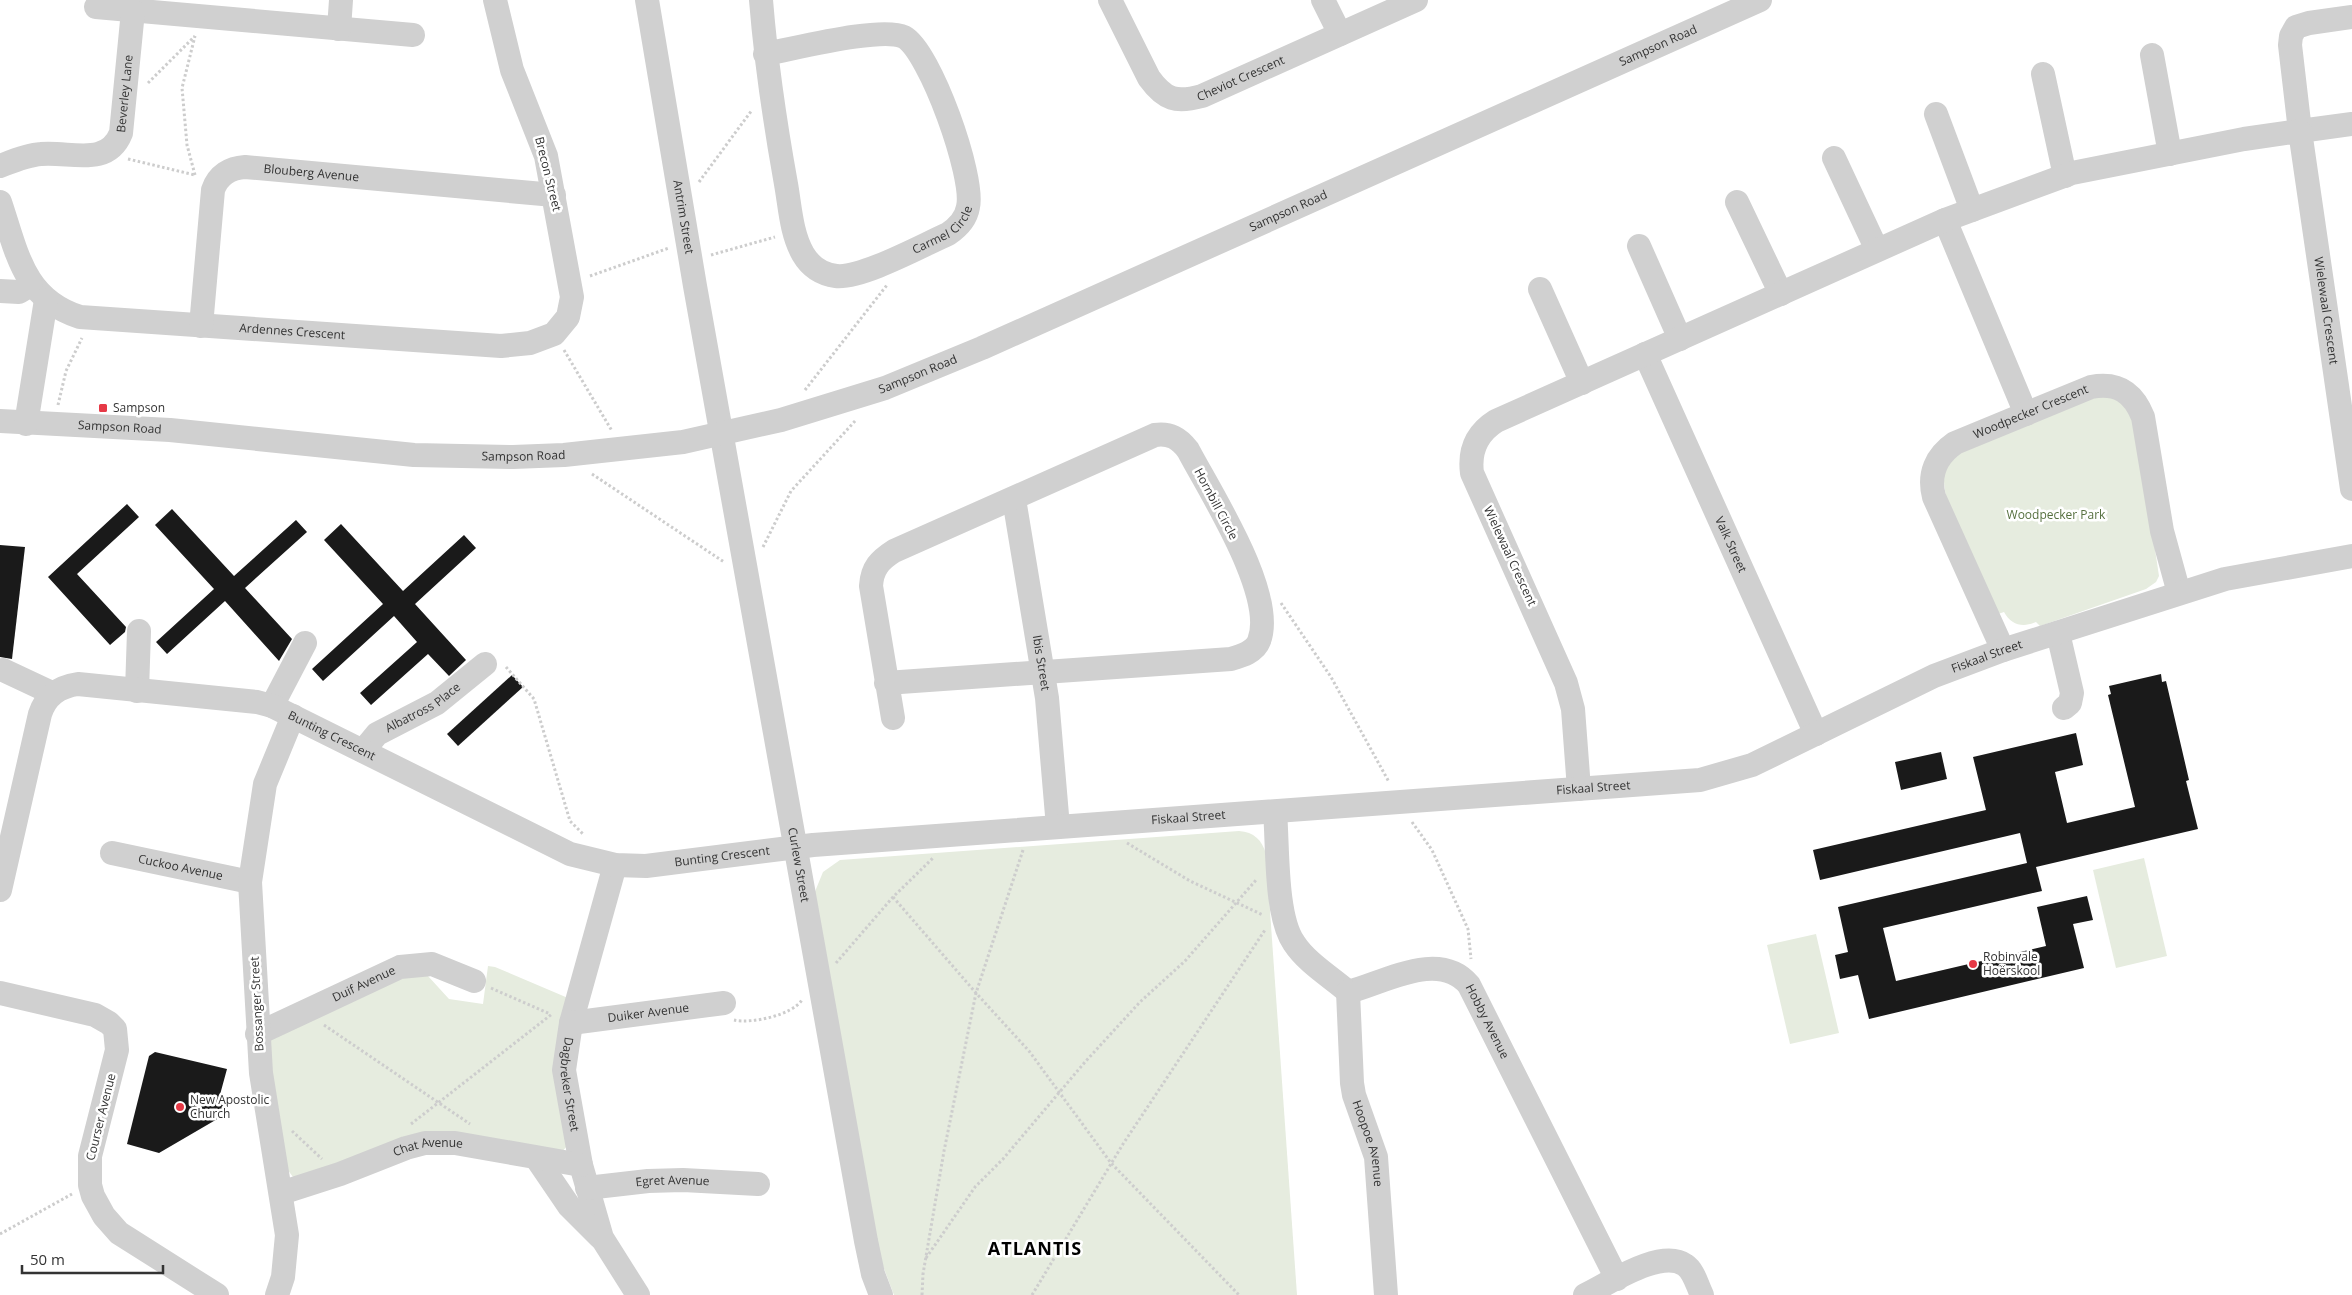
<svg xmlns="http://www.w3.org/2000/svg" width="2352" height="1295" font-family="'Open Sans',sans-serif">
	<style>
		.green { fill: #e6ecdf }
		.building { fill: #1a1a1a }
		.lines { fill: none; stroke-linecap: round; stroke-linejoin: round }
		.path { stroke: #cdcdcd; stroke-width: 3; stroke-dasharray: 2.5 2.5; stroke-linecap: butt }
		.minor { stroke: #d0d0d0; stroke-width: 24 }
		.poi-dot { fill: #e63946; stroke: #fff; stroke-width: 2 }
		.labels { text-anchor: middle; stroke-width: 5; stroke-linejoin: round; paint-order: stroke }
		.street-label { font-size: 12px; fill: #333; stroke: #fff }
		.poi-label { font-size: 12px; fill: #333; stroke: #fff; text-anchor: start }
		.park-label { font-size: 12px; fill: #56703f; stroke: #fff }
		.district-label { font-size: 18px; font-weight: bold; letter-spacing: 1px; fill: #000; stroke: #fff }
	</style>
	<rect width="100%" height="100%" fill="#fff"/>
	<g class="green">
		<path d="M2094,394L2118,398L2135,417L2159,576L2156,582L2146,589L2040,626L2036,622C2023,628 2011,625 2004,612L1998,614L1946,499L1943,473L1956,454Z"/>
		<path d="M1239,831C1254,832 1262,840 1266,854L1297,1295H894L880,1258L814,894L823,872L840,860Z"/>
		<polygon points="2144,858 2167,956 2116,968 2093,870"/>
		<polygon points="1816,934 1839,1033 1790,1044 1767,945"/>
		<polygon points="488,966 495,967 568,998 567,1146 561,1153 449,1132 293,1177 287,1169 267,1040 401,974 428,976 449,999 483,1004"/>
	</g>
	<g class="building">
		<polygon points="127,504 139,517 77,574 126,627 125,632 110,645 48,577"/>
		<polygon points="172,509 234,576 296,520 307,532 245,588 292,639 279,661 225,601 167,654 156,642 214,589 155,525"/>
		<polygon points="341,524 403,591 464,535 476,548 415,604 466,660 449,676 428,654 371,705 360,693 417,642 394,616 323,681 312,669 383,604 324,540"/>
		<polygon points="0,545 25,547 12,659 0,657"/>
		<polygon points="2161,674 2162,682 2166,681 2189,780 2186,781 2198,829 2036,867 2042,891 1883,928 1896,981 2046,946 2037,907 2087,896 2093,920 2073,924 2084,968 1869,1019 1858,975 1840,979 1835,955 1848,952 1838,907 2027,863 2020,833 1820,880 1813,850 1986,810 1973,757 2076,733 2083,765 2055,772 2067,823 2135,807 2108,695 2111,694 2109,686"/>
		<polygon points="512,675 523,687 458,746 447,734"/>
		<polygon points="1941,752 1947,779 1901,790 1895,762"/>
		<polygon points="155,1052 227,1069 218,1102 231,1111 159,1153 127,1144 149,1056"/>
	</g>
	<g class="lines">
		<g class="path">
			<polyline points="148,83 195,36"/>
			<polyline points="128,159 195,175"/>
			<polyline points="195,175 187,145 182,88 195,36"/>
			<polyline points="699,182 752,110"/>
			<polyline points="711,255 775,237"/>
			<polyline points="590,276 669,248"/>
			<polyline points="564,350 612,431"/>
			<polyline points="805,390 887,285"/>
			<polyline points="58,405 66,371 82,338"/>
			<polyline points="592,474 724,562"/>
			<polyline points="763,547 791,491 856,420"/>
			<polyline points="1281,603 1331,677 1389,782"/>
			<polyline points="506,667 534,699 570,821 584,835"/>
			<polyline points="1412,822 1432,850 1468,929 1471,959"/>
			<polyline points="1127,843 1190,881 1263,915"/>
			<polyline points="893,897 976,993 1029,1051 1111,1163 1239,1295"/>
			<polyline points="836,963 893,897 934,857"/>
			<polyline points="491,988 550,1014"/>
			<path d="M734,1020C752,1024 792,1015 802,1000"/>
			<polyline points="324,1025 470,1124"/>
			<polyline points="411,1124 552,1014"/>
			<polyline points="292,1131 322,1159"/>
			<polyline points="0,1234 72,1194"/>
			<polyline points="926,1258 975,1187 1003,1159 1085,1062 1140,1002 1185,961 1257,879"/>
			<polyline points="922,1295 923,1274 944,1151 976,993 1023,850"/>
			<polyline points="1032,1295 1123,1144 1265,930"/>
		</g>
		<g class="minor">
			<path id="s1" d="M647,0L695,286L866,1241L873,1274L881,1295"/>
			<path id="s2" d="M761,0C766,62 775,123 786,184C790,206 791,233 803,254C810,266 821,274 836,276C861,279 923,245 948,234C957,228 966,219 968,207C975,177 930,51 904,37C881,26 794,49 765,54"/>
			<path id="s3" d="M1110,0L1149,78C1165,100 1176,103 1202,96L1416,0"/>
			<polyline points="1323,0 1340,34"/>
			<polyline points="96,7 413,35"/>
			<polyline points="2352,17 2309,23 2296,27 2291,36 2290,45 2300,131 2352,124"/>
			<polyline points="339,29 341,0"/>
			<polyline points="2152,55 2170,154"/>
			<polyline points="2043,74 2065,176"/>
			<polyline points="1936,114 1972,210"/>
			<polyline points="1834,158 1877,250"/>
			<path id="s4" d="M0,166C13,161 27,155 41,154C70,151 107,168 121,133L133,11"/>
			<path id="s5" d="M0,202C17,252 23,299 80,317L501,346L530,343L554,334L568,317L572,297L546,156L512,70L495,0"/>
			<polyline points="1737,202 1781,294"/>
			<polyline points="1945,220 2026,414"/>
			<polyline points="1639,246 1680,339"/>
			<polyline points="1540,289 1582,383"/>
			<polyline points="0,291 19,292 31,285"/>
			<path id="s6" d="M201,326L213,190C218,175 230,168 245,167L554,195"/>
			<path id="s7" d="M1645,354L1816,734"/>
			<path id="s8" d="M0,421L170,430L414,455L513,457L564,455L683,442L781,420L885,388L982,348L1760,0"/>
			<polyline points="26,424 46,300"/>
			<path id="s9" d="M1014,499L1047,698L1058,827"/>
			<polyline points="2058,633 2072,693 2070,703 2064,708"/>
			<path id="s10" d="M2003,650L1934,497C1928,474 1936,456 1955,443L2091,387C2117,382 2133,392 2143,417L2162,531L2179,593"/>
			<polyline points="3,670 52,693"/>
			<path d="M886,683L1231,659C1241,656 1255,652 1259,641C1277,595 1210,492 1188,450C1179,438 1170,433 1155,435L894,551C880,560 872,568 871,586L893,718"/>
			<polyline points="137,691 139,631"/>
			<polyline points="272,706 305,643"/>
			<path id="s11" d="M363,751L377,734L437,703L485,664"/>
			<path id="s12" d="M1579,789L1573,709L1566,683L1472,473C1469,450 1477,433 1496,421L1945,220L2072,173L2244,139L2300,131L2352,489"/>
			<path d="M1275,812C1278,846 1275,916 1294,943C1307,963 1331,977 1348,992"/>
			<path id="s13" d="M112,853L250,882"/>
			<path id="s14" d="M615,865L571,1023L564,1070L581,1165L602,1238L638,1295"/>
			<path id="s15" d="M0,890L40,714C46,696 58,687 78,684L257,702L272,706L570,854L615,865L646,866L813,845L1700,780L1752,765L1934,676L2003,650L2225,579L2352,556"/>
			<path id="s16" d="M1348,992C1384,983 1439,949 1469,985L1617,1279"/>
			<path id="s17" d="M1348,992L1352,1083L1354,1095L1376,1157L1386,1295"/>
			<polyline points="0,993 95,1015 109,1023 115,1029 117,1050 90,1156 90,1185 93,1196 104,1216 119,1233 217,1295"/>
			<path id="s18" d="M571,1023L724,1003"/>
			<path id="s19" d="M257,1034L400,967L432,964L474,981"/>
			<polyline points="537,1159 569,1206 600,1237"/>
			<path id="s20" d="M587,1188L648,1181L683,1180L758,1184"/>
			<path id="s21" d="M281,1193L340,1174L406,1148L425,1143H455L581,1165"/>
			<polyline points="277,1295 283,1277 287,1235 261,1073 250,882 265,784 293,716"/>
			<path d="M1585,1295C1608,1284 1661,1248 1685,1265C1694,1271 1697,1285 1702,1295"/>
		</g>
	</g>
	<g class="poi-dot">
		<rect x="98" y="403" width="10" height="10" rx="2.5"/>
		<circle cx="1973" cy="964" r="5"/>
		<circle cx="180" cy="1107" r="5"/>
	</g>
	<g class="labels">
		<g class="street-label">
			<text dy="4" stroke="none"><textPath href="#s8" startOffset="1740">Sampson Road</textPath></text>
			<text dy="4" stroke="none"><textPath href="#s3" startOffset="191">Cheviot Crescent</textPath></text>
			<text dy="4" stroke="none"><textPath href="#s4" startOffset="172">Beverley Lane</textPath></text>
			<text dy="4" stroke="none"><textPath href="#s6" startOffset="245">Blouberg Avenue</textPath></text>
			<text transform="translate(548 174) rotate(76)" y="4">Brecon Street</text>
			<text dy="4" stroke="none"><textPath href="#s8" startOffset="1335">Sampson Road</textPath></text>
			<text dy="4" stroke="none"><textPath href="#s1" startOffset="220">Antrim Street</textPath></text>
			<text dy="4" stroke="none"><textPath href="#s2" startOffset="418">Carmel Circle</textPath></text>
			<text dy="4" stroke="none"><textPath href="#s12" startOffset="1439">Wielewaal Crescent</textPath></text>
			<text dy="4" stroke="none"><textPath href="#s5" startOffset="360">Ardennes Crescent</textPath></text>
			<text dy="4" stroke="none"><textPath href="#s8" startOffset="930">Sampson Road</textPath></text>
			<text dy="4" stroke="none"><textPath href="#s10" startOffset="312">Woodpecker Crescent</textPath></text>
			<text dy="4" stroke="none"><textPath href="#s8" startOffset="120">Sampson Road</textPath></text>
			<text dy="4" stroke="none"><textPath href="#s8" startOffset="525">Sampson Road</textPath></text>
			<text transform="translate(1216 504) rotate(62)" y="4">Hornbill Circle</text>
			<text dy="4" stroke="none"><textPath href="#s7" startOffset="209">Valk Street</textPath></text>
			<text transform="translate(1510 556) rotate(65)" y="4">Wielewaal Crescent</text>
			<text dy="4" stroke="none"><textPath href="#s15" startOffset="2208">Fiskaal Street</textPath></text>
			<text dy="4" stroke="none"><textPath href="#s9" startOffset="166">Ibis Street</textPath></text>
			<text dy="4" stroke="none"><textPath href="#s11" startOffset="75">Albatross Place</textPath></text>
			<text dy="4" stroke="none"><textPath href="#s15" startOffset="494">Bunting Crescent</textPath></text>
			<text dy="4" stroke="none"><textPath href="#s15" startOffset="1788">Fiskaal Street</textPath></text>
			<text dy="4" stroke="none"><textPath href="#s15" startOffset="1382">Fiskaal Street</textPath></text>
			<text dy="4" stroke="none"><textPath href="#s15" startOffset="914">Bunting Crescent</textPath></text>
			<text dy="4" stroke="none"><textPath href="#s1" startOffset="878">Curlew Street</textPath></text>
			<text dy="4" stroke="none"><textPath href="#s13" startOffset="70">Cuckoo Avenue</textPath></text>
			<text dy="4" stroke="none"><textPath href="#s19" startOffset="118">Duif Avenue</textPath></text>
			<text transform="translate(257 1004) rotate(-93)" y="4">Bossanger Street</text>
			<text dy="4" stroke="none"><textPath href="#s18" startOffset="78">Duiker Avenue</textPath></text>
			<text dy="4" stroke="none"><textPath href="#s16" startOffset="170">Hobby Avenue</textPath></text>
			<text dy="4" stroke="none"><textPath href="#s14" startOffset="226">Dagbreker Street</textPath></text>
			<text transform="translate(101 1117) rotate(-76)" y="4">Courser Avenue</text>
			<text dy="4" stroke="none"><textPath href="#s17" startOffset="154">Hoopoe Avenue</textPath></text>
			<text dy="4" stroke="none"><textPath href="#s21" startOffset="155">Chat Avenue</textPath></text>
			<text dy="4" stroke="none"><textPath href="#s20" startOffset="86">Egret Avenue</textPath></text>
		</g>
		<g class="poi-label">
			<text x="113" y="412">Sampson</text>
			<text x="1983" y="961">Robinvale<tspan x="1983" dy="14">Hoërskool</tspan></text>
			<text x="190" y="1104">New Apostolic<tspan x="190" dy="14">Church</tspan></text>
		</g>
		<g class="park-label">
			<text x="2056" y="519">Woodpecker Park</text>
		</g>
		<g class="district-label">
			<text x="1035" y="1255">ATLANTIS</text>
		</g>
	</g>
	<path d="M22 1265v8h141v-8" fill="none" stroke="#333333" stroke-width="2.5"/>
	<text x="30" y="1265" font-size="15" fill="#333333" stroke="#ffffff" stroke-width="4" paint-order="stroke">50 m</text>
</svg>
